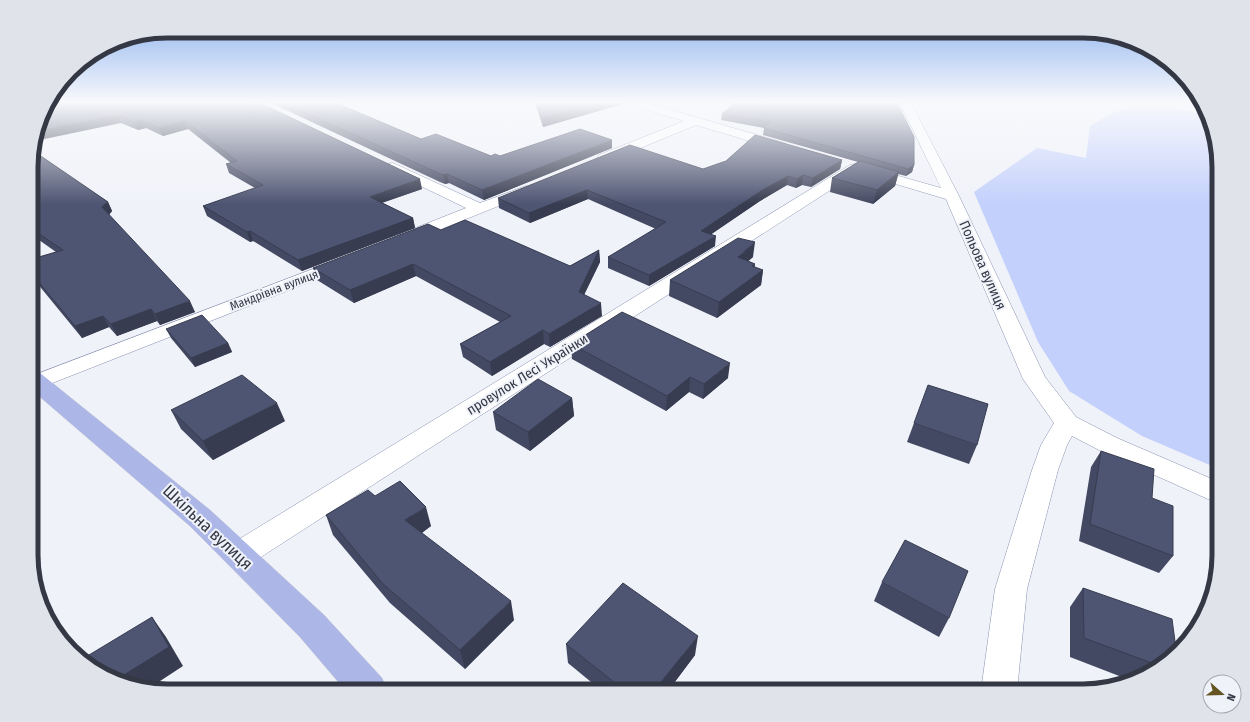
<svg xmlns="http://www.w3.org/2000/svg" width="1250" height="722" font-family="'Fira Sans Condensed',sans-serif">
	<style>
		.green { fill: #c4d0fc }
		.lines { fill: none; stroke-linecap: round; stroke-linejoin: round }
		.minor-casing { stroke: #8992b1; stroke-width: 1 }
		.major-casing { stroke: #cecfd2; stroke-width: 1 }
		.minor { fill: #fff; fill-rule: evenodd }
		.major { fill: #acb7e8; fill-rule: evenodd }
		.wall { fill: #434962 }
		.shaded-wall { fill: #373c50 }
		.building { fill: #4e5572; stroke: #373c50 }
		.labels { text-anchor: middle; stroke-width: 4; stroke-linejoin: round; paint-order: stroke }
		.far-street-label { font-size: 12px; fill: #343845; stroke: #f0f2f9 }
		.street-label { font-size: 14px; fill: #343845; stroke: #f0f2f9 }
		.near-street-label { font-size: 17px; fill: #343845; stroke: #f0f2f9 }
		.rim { fill: none; stroke: #343845; stroke-width: 5 }
	</style>
	<rect width="100%" height="100%" fill="#f0f2f9"/>
	<polygon class="green" points="1136,106 1165,107 1204,114 1219,158 1219,469 1142,436 1069,391 1038,342 974,192 1037,148 1086,158 1090,126 1112,113"/>
	<g class="lines">
		<g class="minor-casing">
			<g id="minor">
				<polygon points="629,103 647,103 785,143 786,146 785,149 780,150 696,125 609,161 599,161 597,158 599,155 684,121 630,105"/>
				<polygon points="900,103 911,103 959,196 1045,377 1076,417 1117,438 1219,482 1219,504 1099,450 1072,436 1067,445 1058,470 1027,589 1017,691 981,691 995,589 1032,470 1041,445 1054,423 1023,379 946,199 862,174 860,171 862,168 867,167 941,188"/>
				<polygon points="393,163 480,203 526,186 531,187 533,190 531,193 406,243 400,242 398,238 400,234 466,208 388,170 386,167 388,164"/>
				<polygon points="855,164 860,165 862,168 860,171 250,564 239,568 228,564 224,555 228,546 850,165"/>
				<polygon points="342,258 348,259 351,263 348,267 32,391 32,376"/>
			</g>
		</g>
		<g class="major-casing">
			<polygon id="major" points="32,371 40,373 210,510 324,615 382,678 387,691 346,691 300,637 190,526 32,390"/>
		</g>
		<use href="#minor" class="minor"/>
		<use href="#major" class="major"/>
	</g>
	<g class="wall">
		<polygon points="260,103 422,189 382,203 413,218 415,228 302,271 253,241 250,242 207,216 203,206 255,188 229,173 226,164 231,163 188,129 163,136 146,128 138,130 121,123 45,107"/>
		<polygon points="271,103 342,103 338,104 421,139 491,156 500,156 612,148 484,200 449,183 445,184 440,182"/>
		<polygon points="536,103 626,103 543,127 536,106"/>
		<polygon points="735,103 914,165 912,172 906,176 898,174 895,186 873,204 830,192 832,178 858,162 763,135 764,128 721,120 722,114"/>
		<polygon points="32,150 108,202 112,211 109,215 195,312 160,325 157,321 117,336 109,327 82,338 32,277 32,259 56,252 32,235 32,221 34,220 32,218"/>
		<polygon points="842,160 840,169 811,187 802,185 796,188 787,185 760,201 711,234 715,246 649,286 608,268 608,257 656,229 588,199 530,223 499,208 498,198 703,169"/>
		<polygon points="441,230 570,266 599,250 600,262 584,295 602,316 550,347 544,344 492,376 463,357 460,344 500,322 416,276 354,303 317,280 313,268"/>
		<polygon points="753,257 748,261 755,264 754,267 763,270 761,285 717,318 669,296 670,280"/>
		<polygon points="166,329 228,343 232,352 195,367 171,338"/>
		<polygon points="571,344 728,378 703,399 689,392 666,411 572,359"/>
		<polygon points="572,398 574,416 530,451 496,430 493,412"/>
		<polygon points="171,410 285,421 213,460 181,429"/>
		<polygon points="914,423 977,445 969,464 907,442"/>
		<polygon points="1101,451 1152,498 1173,556 1159,573 1079,541 1091,467"/>
		<polygon points="375,496 431,526 422,533 514,620 465,669 390,603 333,535 326,515"/>
		<polygon points="882,582 949,618 939,637 874,601"/>
		<polygon points="1083,588 1176,649 1158,668 1127,679 1070,657 1070,607"/>
		<polygon points="566,644 695,655 668,691 602,691 568,663"/>
	</g>
	<g class="shaded-wall">
		<polygon points="595,103 626,103 543,127 542,118"/>
		<polygon points="118,115 121,123 35,141 38,131"/>
		<polygon points="142,120 146,128 138,130 134,122"/>
		<polygon points="185,121 188,129 163,136 159,128"/>
		<polygon points="612,140 612,148 484,200 482,190"/>
		<polygon points="842,160 840,169 811,187 813,178"/>
		<polygon points="914,165 912,172 906,176 908,169"/>
		<polygon points="899,172 895,186 873,204 877,190"/>
		<polygon points="447,174 449,183 445,184 443,175"/>
		<polygon points="803,175 802,185 796,188 797,179"/>
		<polygon points="788,176 787,185 760,201 700,242 701,231 761,191"/>
		<polygon points="420,179 422,189 372,206 370,197"/>
		<polygon points="587,190 588,199 530,223 529,213"/>
		<polygon points="108,202 112,211 107,217 102,207"/>
		<polygon points="413,218 415,228 302,271 298,260"/>
		<polygon points="250,231 253,241 250,242 247,232"/>
		<polygon points="716,236 715,246 649,286 649,275"/>
		<polygon points="755,242 753,257 736,272 738,257"/>
		<polygon points="599,250 600,262 579,305 579,292"/>
		<polygon points="413,264 416,276 354,303 350,290"/>
		<polygon points="755,264 753,277 763,270 761,285 717,318 719,302"/>
		<polygon points="190,301 195,312 160,325 155,314"/>
		<polygon points="601,303 602,316 550,347 549,334"/>
		<polygon points="151,309 157,321 117,336 111,324"/>
		<polygon points="103,316 109,327 82,338 75,326"/>
		<polygon points="543,330 544,344 492,376 490,362"/>
		<polygon points="228,343 232,352 195,367 191,358"/>
		<polygon points="730,363 728,378 703,399 704,384"/>
		<polygon points="690,377 689,392 666,411 667,396"/>
		<polygon points="572,398 574,416 530,451 528,432"/>
		<polygon points="277,403 285,421 213,460 203,441"/>
		<polygon points="426,507 431,526 411,540 405,520"/>
		<polygon points="511,601 514,620 465,669 460,650"/>
		<polygon points="152,617 166,637 183,666 151,687 119,678"/>
		<polygon points="698,636 695,655 668,691 654,691"/>
	</g>
	<g class="building">
		<polygon points="48,103 260,103 420,179 370,197 413,218 298,260 250,231 247,232 203,206 263,185 226,164 237,161 185,121 159,128 142,120 134,122 118,115 38,131 45,107"/>
		<polygon points="285,103 336,103 421,139 436,134 491,156 495,154 500,156 580,129 612,140 482,190 447,174 443,175 438,173"/>
		<polygon points="538,103 595,103 542,118"/>
		<polygon points="735,103 897,103 914,137 914,165 908,169 764,128 770,122 722,114"/>
		<polygon points="755,135 842,160 813,178 803,175 797,179 788,176 761,191 701,231 716,236 649,275 608,257 666,222 587,190 529,213 498,198 630,145 703,169 726,161"/>
		<polygon points="32,150 108,202 102,207 190,301 155,314 151,309 111,324 103,316 75,326 32,274 32,259 63,250 32,229 32,221 40,218 32,213"/>
		<polygon points="860,161 899,172 877,190 832,178"/>
		<polygon points="465,220 570,266 599,250 579,292 601,303 549,334 543,330 490,362 460,344 511,316 413,264 350,290 313,268 428,224 441,230"/>
		<polygon points="738,238 755,242 738,257 755,264 752,266 763,270 719,302 670,280"/>
		<polygon points="622,312 730,363 704,384 690,377 667,396 571,344"/>
		<polygon points="202,315 228,343 191,358 166,329"/>
		<polygon points="242,375 277,403 203,441 171,410"/>
		<polygon points="538,379 572,398 528,432 493,412"/>
		<polygon points="928,385 988,404 977,445 914,423"/>
		<polygon points="1101,451 1154,469 1152,498 1173,506 1173,556 1090,524"/>
		<polygon points="400,481 426,507 405,520 511,601 460,650 383,584 326,515 368,490 375,496"/>
		<polygon points="905,540 968,571 949,618 882,582"/>
		<polygon points="623,583 698,636 654,691 625,691 566,644"/>
		<polygon points="1083,588 1172,619 1176,649 1160,666 1084,638"/>
		<polygon points="152,617 169,647 119,678 99,673 84,658"/>
	</g>
	<linearGradient id="sky" x2="0" y2="1"><stop stop-color="#82abed"/><stop offset="0.5" stop-color="#f8f9fc"/><stop offset="1" stop-color="#f8f9fc" stop-opacity="0"/></linearGradient>
	<rect width="1250" height="204" fill="url(#sky)"/>
	<g class="labels">
		<g class="far-street-label">
			<text transform="translate(274 290) rotate(-21)" y="4">Мандрівна вулиця</text>
		</g>
		<g class="street-label">
			<text transform="translate(983 265) rotate(66)" y="5">Польова вулиця</text>
			<text transform="translate(527 374) rotate(-32)" y="5">провулок Лесі Українки</text>
		</g>
		<g class="near-street-label">
			<text transform="translate(208 527) rotate(43)" y="6">Шкільна вулиця</text>
		</g>
	</g>
	<path d="M0 0H1250V722H0ZM167 38H1083A129 129 0 0 1 1212 167V555A129 129 0 0 1 1083 684H167A129 129 0 0 1 38 555V167A129 129 0 0 1 167 38Z" fill="#e1e3eb" fill-rule="evenodd"/>
	<path class="rim" d="M167 38H1083A129 129 0 0 1 1212 167V555A129 129 0 0 1 1083 684H167A129 129 0 0 1 38 555V167A129 129 0 0 1 167 38Z"/>
	<g transform="translate(1222 694) rotate(110)"><circle r="19" fill="#f0f2f9" stroke="#a5a8b1"/>
	<path d="M0-3L7 15L0 10L-7 15Z" fill="#635421"/>
	<text y="-6" font-size="11" font-weight="bold" text-anchor="middle" fill="#343845">N</text>
	</g>
</svg>
